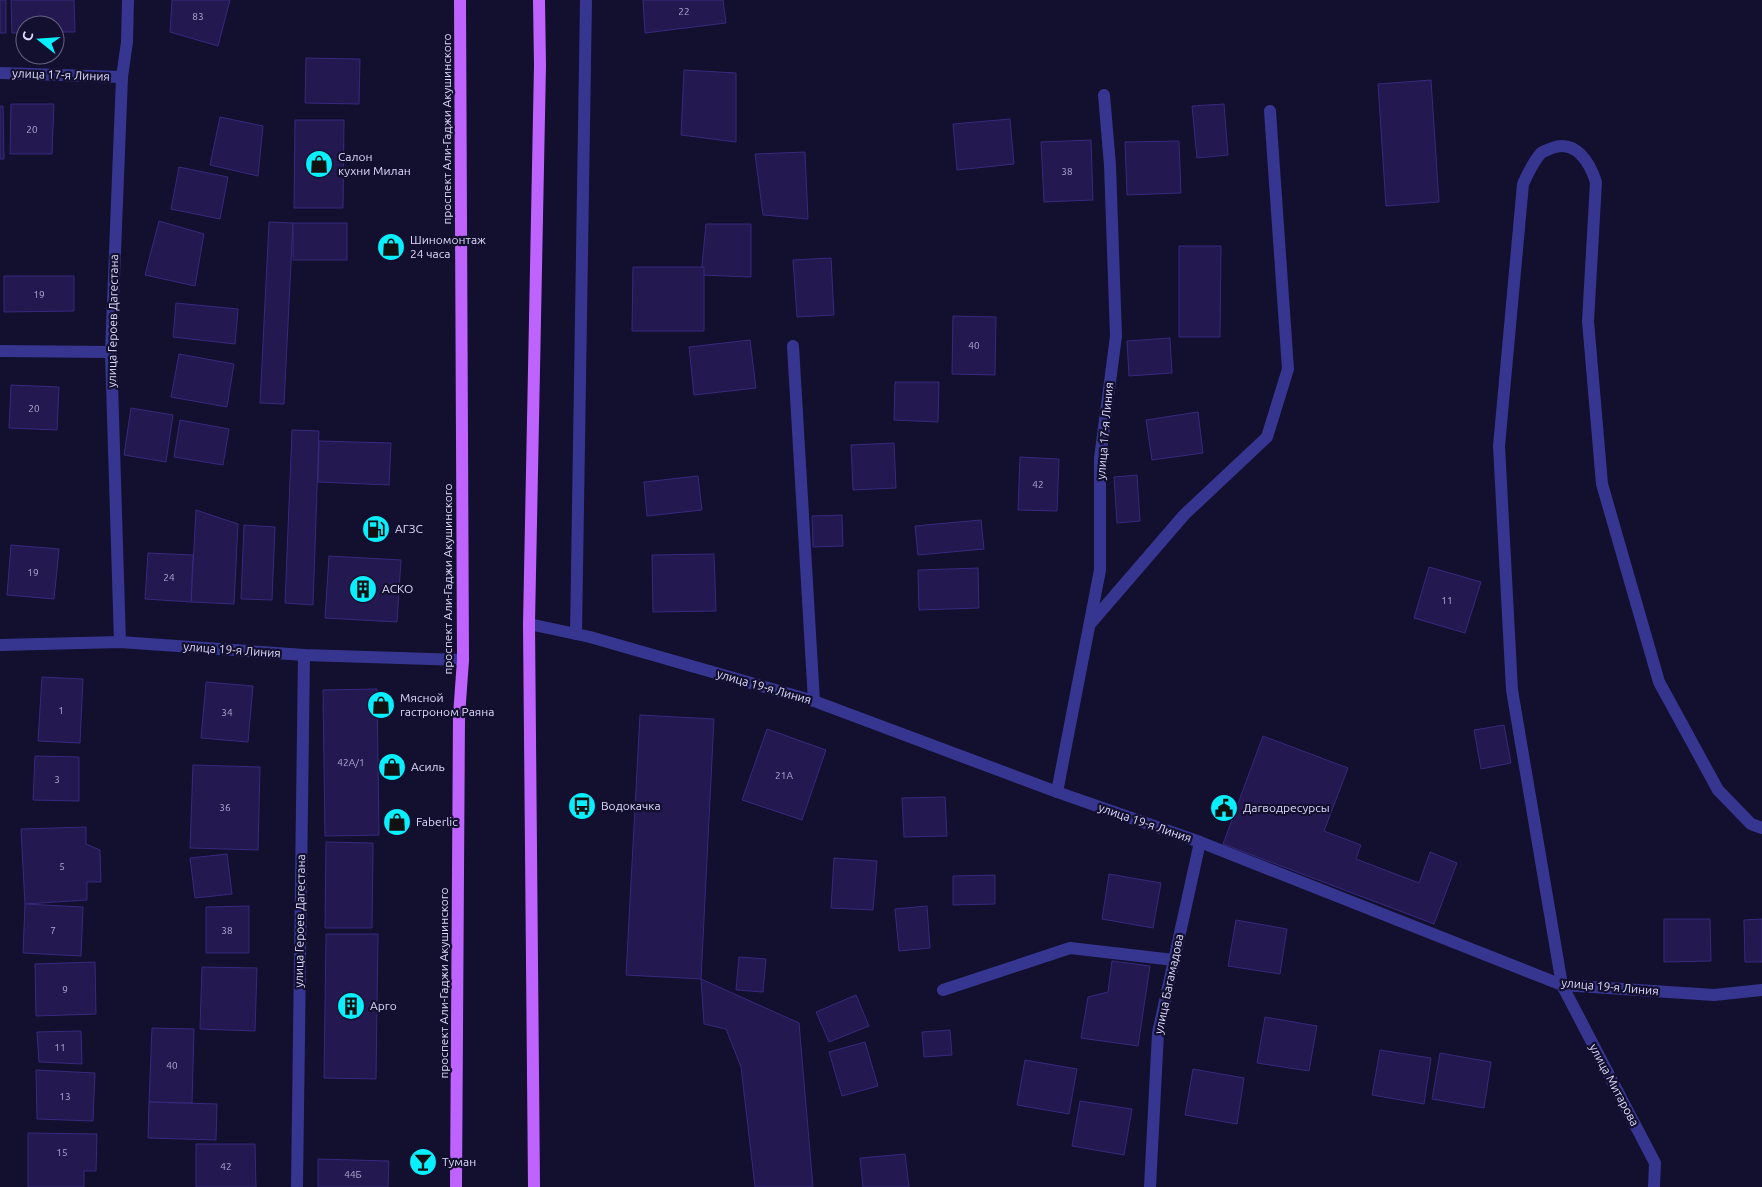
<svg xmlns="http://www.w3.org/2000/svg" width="1762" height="1187" font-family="Ubuntu,sans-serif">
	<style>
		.building { fill: #231950; stroke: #37297e }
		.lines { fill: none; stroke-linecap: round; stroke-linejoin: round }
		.service { stroke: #363691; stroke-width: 12 }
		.minor { stroke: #363691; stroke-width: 12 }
		.primary { stroke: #bf63ff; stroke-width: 12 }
		.labels { text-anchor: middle; stroke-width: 4.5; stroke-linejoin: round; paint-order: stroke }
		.number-label { font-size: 10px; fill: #b0abd3 }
		.street-label { font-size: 12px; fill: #dfdcff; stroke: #130f2e }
		.poi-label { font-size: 12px; fill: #dfdcff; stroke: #130f2e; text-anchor: start }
	</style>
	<rect width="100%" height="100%" fill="#130f2e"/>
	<g class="building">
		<rect x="0" y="0" width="6" height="33"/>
		<polygon points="11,0 74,0 75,32 55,32 55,25 25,25 25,33 12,33"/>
		<polygon points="172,0 230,0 218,46 170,32"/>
		<polygon points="643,0 723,0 726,23 645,33"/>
		<polygon points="306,58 360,59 359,104 305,103"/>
		<polygon points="684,70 736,73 736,142 681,135"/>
		<polygon points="1431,80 1439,202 1386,206 1378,84"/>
		<polygon points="11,104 54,104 52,154 10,154"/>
		<polygon points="1224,104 1228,155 1197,158 1192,106"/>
		<polygon points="0,106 3,106 4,159 0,159"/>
		<polygon points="220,117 263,126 258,176 210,165"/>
		<polygon points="1010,119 1014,164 957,170 953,124"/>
		<polygon points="295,120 344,120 343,208 294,208"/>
		<polygon points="1091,140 1093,200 1044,202 1041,142"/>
		<polygon points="1179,141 1181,193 1127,195 1125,142"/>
		<polygon points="805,152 808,219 763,215 755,154"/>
		<polygon points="179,167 228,177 220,219 171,209"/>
		<polygon points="159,221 204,234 195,286 145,275"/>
		<polygon points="269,222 293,223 284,404 260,403"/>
		<rect x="293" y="223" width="54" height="37"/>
		<polygon points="706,224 751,224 751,277 701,275"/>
		<polygon points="1179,246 1221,246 1220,337 1179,337"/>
		<polygon points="831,258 834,315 797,317 793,260"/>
		<polygon points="633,267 704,267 704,331 632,331"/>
		<polygon points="4,276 74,276 74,311 4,312"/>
		<polygon points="176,303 238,309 235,344 173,337"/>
		<polygon points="953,316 996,317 995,375 952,374"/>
		<polygon points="1170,338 1172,373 1129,376 1127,341"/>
		<polygon points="750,340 756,388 694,395 689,347"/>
		<polygon points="179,354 234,364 227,407 171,397"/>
		<polygon points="895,382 939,382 938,422 894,420"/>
		<polygon points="11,385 59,387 57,430 9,428"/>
		<polygon points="131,408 173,415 166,462 124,455"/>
		<polygon points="1198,412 1203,453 1152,460 1146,420"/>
		<polygon points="180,420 229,429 223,465 174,457"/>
		<polygon points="292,430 319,431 313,605 285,603"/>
		<polygon points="319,441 391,443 389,485 318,482"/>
		<polygon points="894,443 896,488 853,490 851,445"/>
		<polygon points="1020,457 1059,459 1057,511 1018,510"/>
		<polygon points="1137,475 1140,521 1117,523 1114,477"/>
		<polygon points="698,476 702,510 647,516 644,482"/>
		<polygon points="196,510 238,524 234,604 191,602"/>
		<polygon points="842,515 843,546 813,547 812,516"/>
		<polygon points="981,520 984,549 918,555 915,526"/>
		<polygon points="244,525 275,527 272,600 241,599"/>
		<polygon points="11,545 59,549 54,599 7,595"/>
		<polygon points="148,553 193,555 191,602 145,599"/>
		<polygon points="714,554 716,611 653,612 652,555"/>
		<polygon points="329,556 401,560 397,622 325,618"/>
		<polygon points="1429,567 1481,582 1465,633 1414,618"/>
		<polygon points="978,568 979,608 919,610 918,570"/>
		<polygon points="42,677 83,679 80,743 38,741"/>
		<polygon points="206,682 253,686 248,742 201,738"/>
		<polygon points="377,689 379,835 325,836 323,690"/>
		<polygon points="640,715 714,719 701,979 626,975"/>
		<polygon points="1504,725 1511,763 1481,769 1474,730"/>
		<polygon points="767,729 826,750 802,820 742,800"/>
		<polygon points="1263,736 1348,768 1324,831 1361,845 1356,859 1419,883 1430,852 1457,863 1434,924 1223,844"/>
		<polygon points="35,756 79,757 79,801 33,800"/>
		<polygon points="193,765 260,767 258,850 190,848"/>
		<polygon points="945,797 947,836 904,837 902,798"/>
		<polygon points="86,827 86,844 100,850 101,882 87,882 87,900 25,904 21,829"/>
		<polygon points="326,842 373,843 372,928 325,928"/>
		<polygon points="227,854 232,894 195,898 190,858"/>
		<polygon points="834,858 877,861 873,910 831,908"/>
		<polygon points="1109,874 1161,883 1153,928 1102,919"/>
		<polygon points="995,875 995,904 953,905 953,876"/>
		<polygon points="25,904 83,907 81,956 23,953"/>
		<polygon points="249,906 249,953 206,953 206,907"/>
		<polygon points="927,906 930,948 899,951 895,909"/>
		<polygon points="1664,919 1710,919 1711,961 1664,962"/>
		<polygon points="1762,919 1762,962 1745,962 1744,920"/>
		<polygon points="1236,920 1287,929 1280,974 1228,966"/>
		<polygon points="326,934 378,934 376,1079 324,1078"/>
		<polygon points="739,957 766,959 763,992 736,990"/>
		<polygon points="1112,961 1150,966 1138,1046 1081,1038 1088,997 1108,992"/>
		<polygon points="95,962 96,1014 36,1016 35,964"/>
		<polygon points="202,967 257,968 255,1031 200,1029"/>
		<polygon points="701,979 799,1023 813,1187 755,1187 741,1067 726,1029 704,1024"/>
		<polygon points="856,995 869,1026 829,1042 816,1012"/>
		<polygon points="1265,1017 1317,1026 1309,1071 1257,1063"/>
		<polygon points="152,1028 194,1029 192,1103 149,1102"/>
		<polygon points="950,1030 952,1055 924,1057 922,1032"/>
		<polygon points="81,1031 82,1064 39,1062 37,1032"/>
		<polygon points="865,1042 878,1086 842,1096 829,1052"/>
		<polygon points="1380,1050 1431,1058 1424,1104 1372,1095"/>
		<polygon points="1440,1053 1491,1062 1484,1108 1432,1099"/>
		<polygon points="1025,1060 1077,1069 1069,1114 1017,1105"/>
		<polygon points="1193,1069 1244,1078 1237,1124 1185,1115"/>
		<polygon points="36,1070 95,1073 93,1121 37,1119"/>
		<polygon points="1080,1101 1132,1109 1124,1155 1072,1146"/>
		<polygon points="149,1102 217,1104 216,1140 148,1138"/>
		<polygon points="28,1133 97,1134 96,1171 84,1171 84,1187 28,1187"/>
		<polygon points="196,1144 255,1144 256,1187 196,1187"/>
		<polygon points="905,1154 909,1187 863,1187 860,1158"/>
		<polygon points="318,1159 389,1161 388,1187 318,1187"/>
	</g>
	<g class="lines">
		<g class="service">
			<polyline points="793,346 814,701"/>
			<polyline points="1090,624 1184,515 1267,437 1288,369 1270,111"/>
			<path d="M1562,985L1512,690L1499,446L1523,184C1528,173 1533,162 1541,153C1544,151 1548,150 1552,148C1576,139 1590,163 1596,182L1588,321L1602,484L1659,682L1718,790L1751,824L1762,828"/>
			<polyline points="943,990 1070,948 1174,960"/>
		</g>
		<g class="minor">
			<polyline points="0,73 122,77"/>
			<polyline points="0,351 111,352"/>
			<polyline points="529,624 590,637 814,701 1057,792 1200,842 1562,985 1714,995 1762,990"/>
			<polyline points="576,634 586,0"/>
			<polyline points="120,642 111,352 122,77 127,42 128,0"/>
			<polyline points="0,645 120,642 304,655 463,660"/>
			<polyline points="1057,792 1100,570 1100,458 1116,336 1110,165 1104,95"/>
			<polyline points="1562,985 1655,1163 1654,1187"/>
			<polyline points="297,1187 304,655"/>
			<polyline points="1150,1187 1158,1033 1200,842"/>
		</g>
		<g class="primary">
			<polyline points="456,1187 459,716 463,660 460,0"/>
			<polyline points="534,1187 529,624 540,65 539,0"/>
		</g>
	</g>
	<defs>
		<g id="shop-disc" transform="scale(1.4375)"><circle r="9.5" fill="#08f0ff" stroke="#130f2e"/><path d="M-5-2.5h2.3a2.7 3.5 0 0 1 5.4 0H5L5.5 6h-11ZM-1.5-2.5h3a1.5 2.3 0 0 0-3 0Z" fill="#111"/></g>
		<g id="fuel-disc" transform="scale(1.4375)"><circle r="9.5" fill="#08f0ff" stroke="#130f2e"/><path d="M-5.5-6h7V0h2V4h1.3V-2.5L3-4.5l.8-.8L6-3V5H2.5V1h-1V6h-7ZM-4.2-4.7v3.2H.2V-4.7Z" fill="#111"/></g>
		<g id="building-disc" transform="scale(1.4375)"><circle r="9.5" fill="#08f0ff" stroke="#130f2e"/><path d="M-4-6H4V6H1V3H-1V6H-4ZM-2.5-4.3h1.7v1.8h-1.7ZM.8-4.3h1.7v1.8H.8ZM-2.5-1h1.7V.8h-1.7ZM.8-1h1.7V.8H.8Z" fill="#111"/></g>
		<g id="bus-disc" transform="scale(1.4375)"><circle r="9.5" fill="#08f0ff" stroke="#130f2e"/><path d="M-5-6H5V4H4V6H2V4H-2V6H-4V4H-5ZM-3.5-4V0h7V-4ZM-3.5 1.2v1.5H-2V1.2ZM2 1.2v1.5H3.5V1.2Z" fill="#111"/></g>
		<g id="civic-disc" transform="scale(1.4375)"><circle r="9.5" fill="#08f0ff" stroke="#130f2e"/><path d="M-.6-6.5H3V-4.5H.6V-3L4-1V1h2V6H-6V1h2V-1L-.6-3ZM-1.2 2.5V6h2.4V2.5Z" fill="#111"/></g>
		<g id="bar-disc" transform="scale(1.4375)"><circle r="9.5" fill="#08f0ff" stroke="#130f2e"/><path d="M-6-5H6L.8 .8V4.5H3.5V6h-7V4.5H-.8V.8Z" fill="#111"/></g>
	</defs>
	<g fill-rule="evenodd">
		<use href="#shop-disc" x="319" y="164"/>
		<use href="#shop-disc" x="391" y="247"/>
		<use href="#fuel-disc" x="376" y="529"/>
		<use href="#building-disc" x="363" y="589"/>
		<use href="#shop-disc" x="381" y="705"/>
		<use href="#shop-disc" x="392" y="767"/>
		<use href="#bus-disc" x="582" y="806"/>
		<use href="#civic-disc" x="1224" y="808"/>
		<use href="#shop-disc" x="397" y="822"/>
		<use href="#building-disc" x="351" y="1006"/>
		<use href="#bar-disc" x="423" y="1162"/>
	</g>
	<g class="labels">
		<g class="number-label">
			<text x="684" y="15">22</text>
			<text x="198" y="20">83</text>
			<text x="32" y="133">20</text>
			<text x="1067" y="175">38</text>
			<text x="39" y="298">19</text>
			<text x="974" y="349">40</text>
			<text x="34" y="412">20</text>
			<text x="1038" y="488">42</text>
			<text x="33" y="576">19</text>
			<text x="169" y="581">24</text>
			<text x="1447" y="604">11</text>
			<text x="61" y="714">1</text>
			<text x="227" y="716">34</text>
			<text x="351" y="766">42А/1</text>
			<text x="784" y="779">21А</text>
			<text x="57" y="783">3</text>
			<text x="225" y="811">36</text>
			<text x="62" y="870">5</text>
			<text x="53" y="934">7</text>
			<text x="227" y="934">38</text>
			<text x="65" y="993">9</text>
			<text x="60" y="1051">11</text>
			<text x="172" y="1069">40</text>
			<text x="65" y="1100">13</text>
			<text x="62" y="1156">15</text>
			<text x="226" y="1170">42</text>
			<text x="353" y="1178">44Б</text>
		</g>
		<g class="street-label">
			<text transform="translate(61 75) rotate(2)" y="4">улица 17-я Линия</text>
			<text transform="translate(447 129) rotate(-90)" y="4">проспект Али-Гаджи Акушинского</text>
			<text transform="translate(113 321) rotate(-89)" y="4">улица Героев Дагестана</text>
			<text transform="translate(1105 431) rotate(-85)" y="4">улица 17-я Линия</text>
			<text transform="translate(448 579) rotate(-90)" y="4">проспект Али-Гаджи Акушинского</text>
			<text transform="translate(232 650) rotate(4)" y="4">улица 19-я Линия</text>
			<text transform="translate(764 687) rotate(16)" y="4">улица 19-я Линия</text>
			<text transform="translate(1145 823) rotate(19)" y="4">улица 19-я Линия</text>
			<text transform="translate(300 921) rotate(-89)" y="4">улица Героев Дагестана</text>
			<text transform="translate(444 983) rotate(-90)" y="4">проспект Али-Гаджи Акушинского</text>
			<text transform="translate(1169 984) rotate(-78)" y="4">улица Багамадова</text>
			<text transform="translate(1610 987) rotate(5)" y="4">улица 19-я Линия</text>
			<text transform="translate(1614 1085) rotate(62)" y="4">улица Митарова</text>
		</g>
		<g class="poi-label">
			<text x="338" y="161">Салон<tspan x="338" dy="14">кухни Милан</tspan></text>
			<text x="410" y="244">Шиномонтаж<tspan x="410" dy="14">24 часа</tspan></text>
			<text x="395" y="533">АГЗС</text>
			<text x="382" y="593">АСКО</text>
			<text x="400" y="702">Мясной<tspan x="400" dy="14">гастроном Раяна</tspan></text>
			<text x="411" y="771">Асиль</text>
			<text x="601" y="810">Водокачка</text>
			<text x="1243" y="812">Дагводресурсы</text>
			<text x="416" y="826">Faberlic</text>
			<text x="370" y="1010">Арго</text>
			<text x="442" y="1166">Туман</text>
		</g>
	</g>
	<g transform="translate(40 40) rotate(287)"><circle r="24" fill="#130f2e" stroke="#656182"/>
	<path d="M0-4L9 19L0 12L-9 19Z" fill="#08f0ff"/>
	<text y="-8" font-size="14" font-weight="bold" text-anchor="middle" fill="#dfdcff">С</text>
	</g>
</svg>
